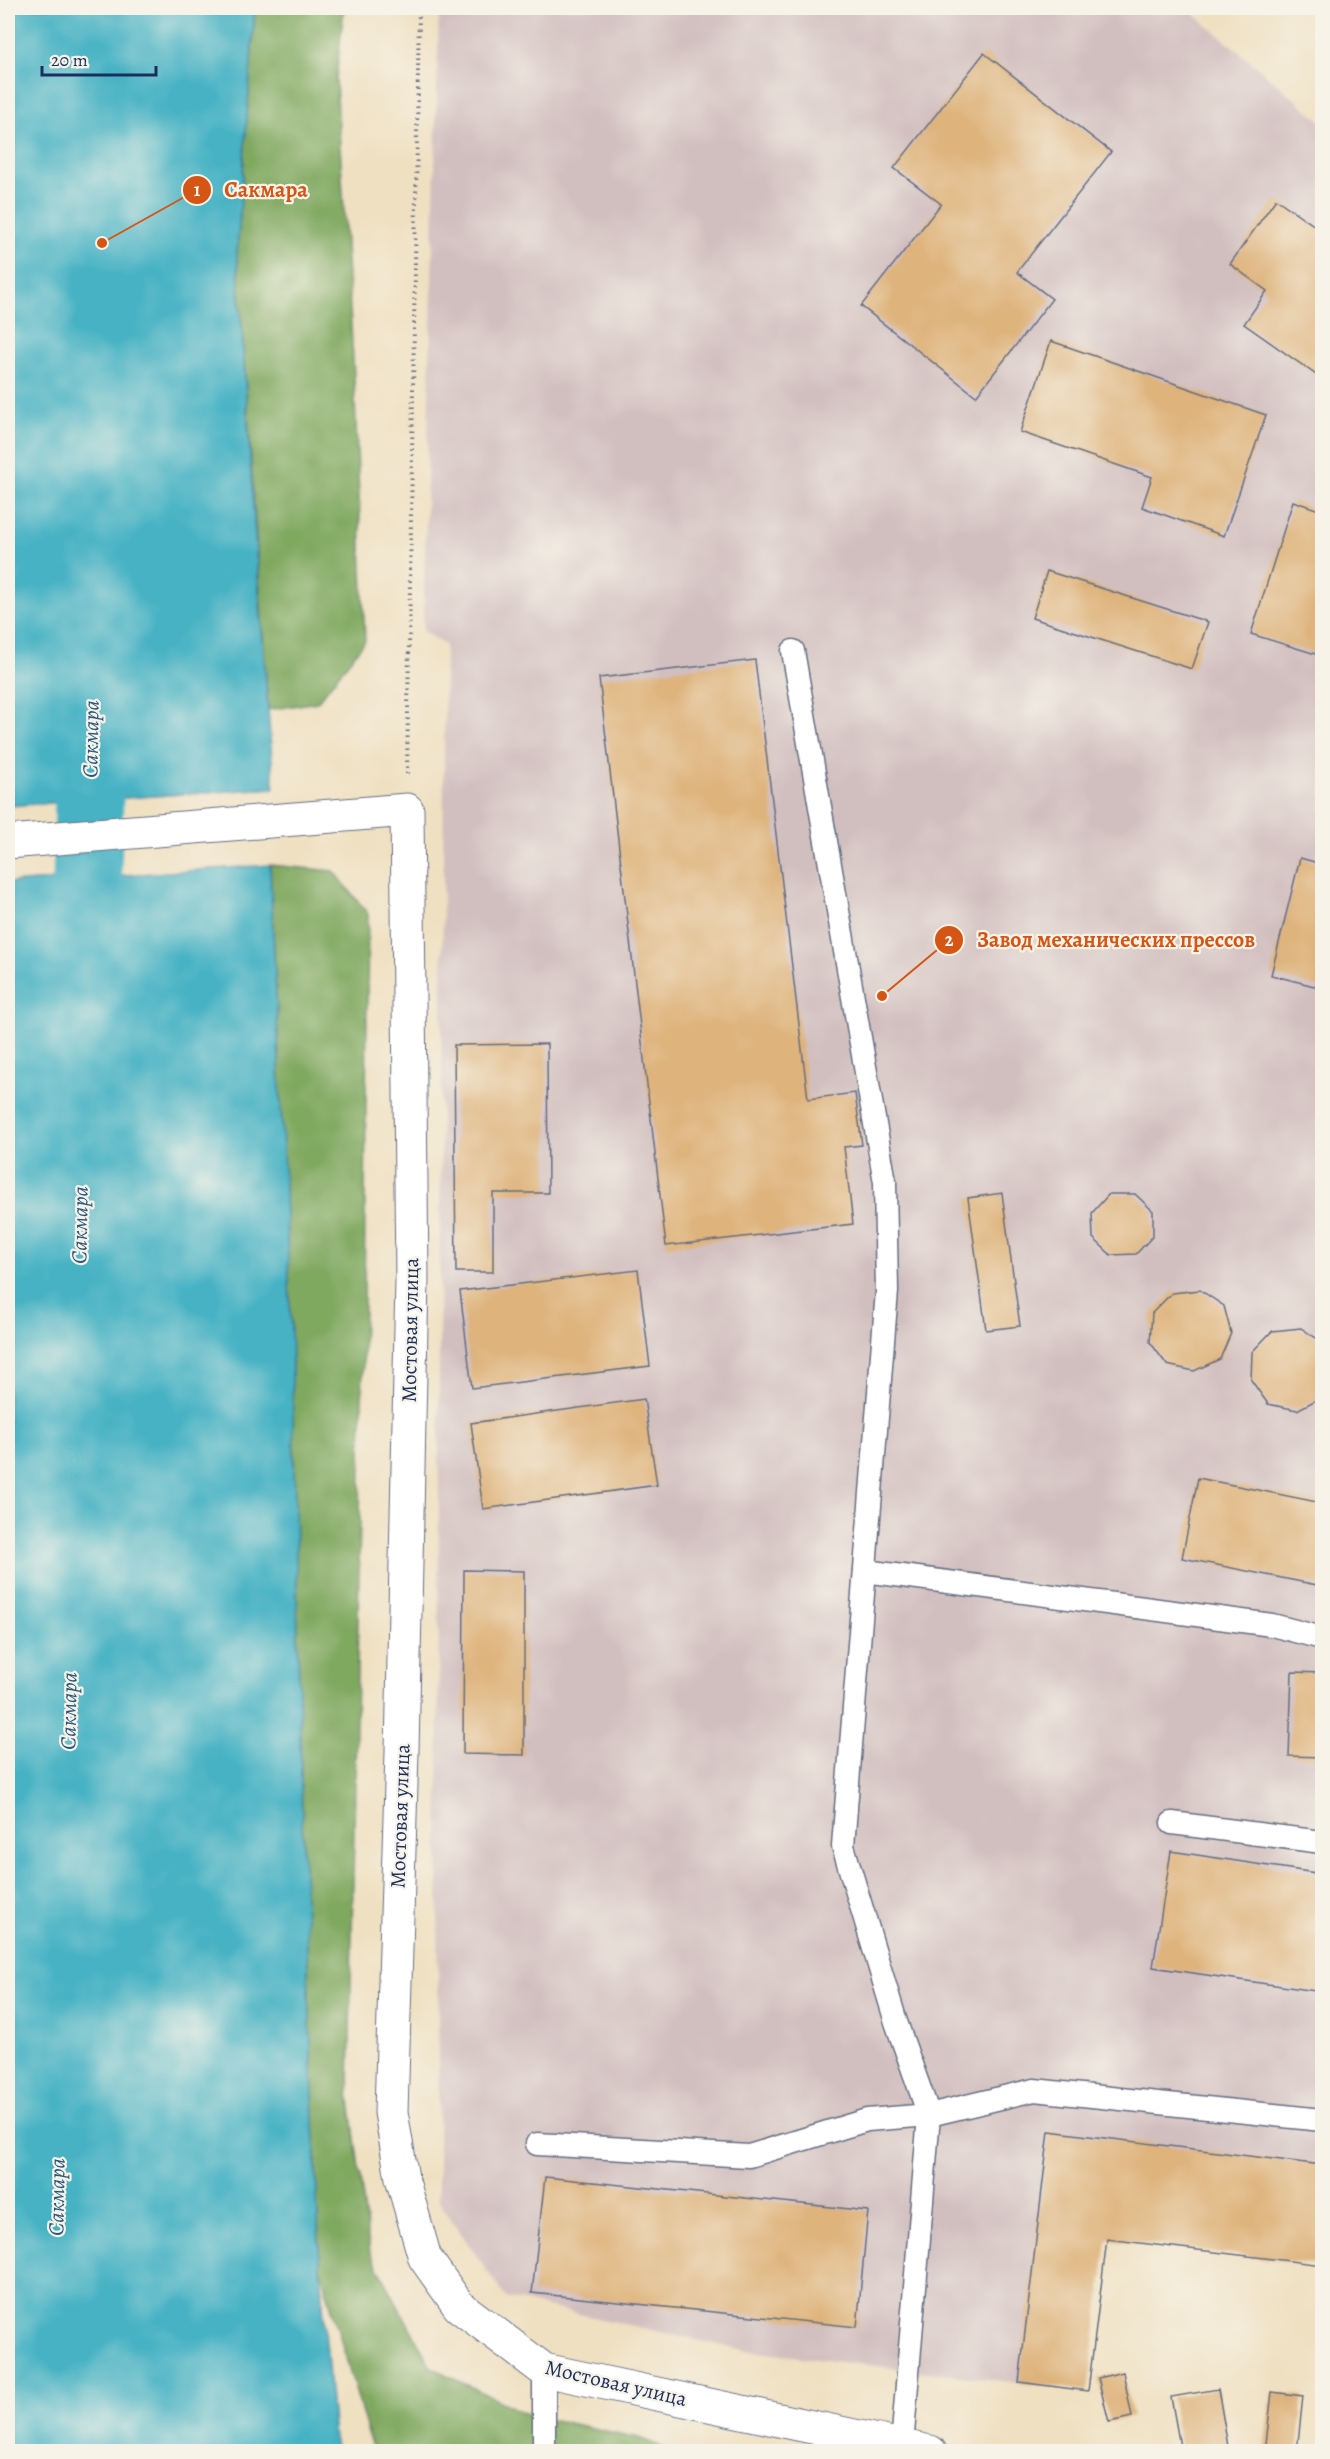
<svg xmlns="http://www.w3.org/2000/svg" width="1330" height="2459" font-family="Alegreya,serif">
	<style>
		.industrial { fill: #d1bfbf }
		.forest { fill: #80a960; stroke: #4e6c5f; stroke-width: 1.5 }
		.water { fill: #46b2c4; stroke: #307091; stroke-width: 1.5 }
		.lines { fill: none; stroke-linecap: round; stroke-linejoin: round }
		.river { stroke: #46b2c4; stroke-width: 69 }
		.building { fill: #deb37c }
		.service-casing { stroke: #656d81; stroke-width: 25 }
		.tertiary-casing { stroke: #656d81; stroke-width: 35 }
		.path { stroke: #656d81; stroke-width: 4; stroke-dasharray: 1.5 4.5; stroke-linecap: butt }
		.service { stroke: #fff; stroke-width: 22 }
		.tertiary { stroke: #fff; stroke-width: 33 }
		.labels { text-anchor: middle; stroke-width: 4.5; stroke-linejoin: round; paint-order: stroke }
		.street-label { font-size: 21px; fill: #1b2f5e; stroke: #f7f3e8 }
		.water-label { font-size: 22px; font-style: italic; fill: #28567d; stroke: #f7f3e8 }
		.leader { fill: none; stroke: #d45514; stroke-width: 2 }
		.callout-dot { fill: #d45514; stroke: #f7f3e8; stroke-width: 2 }
		.mark-label { font-size: 18px; text-anchor: middle; font-weight: bold; fill: #fff }
		.callout-label { font-size: 22px; text-anchor: middle; font-weight: bold; fill: #d45514; stroke: #f7f3e8; stroke-width: 4.5; stroke-linejoin: round; paint-order: stroke }
	</style>
	<rect width="100%" height="100%" fill="#f7f3e8"/>
	<filter id="ink" filterUnits="userSpaceOnUse"><feTurbulence type="fractalNoise" baseFrequency=".0167" numOctaves="2"/><feDisplacementMap in="SourceGraphic" scale="12" xChannelSelector="R" yChannelSelector="G"/><feConvolveMatrix kernelMatrix="1 2 1 2 8 2 1 2 1" color-interpolation-filters="sRGB"/></filter>
	<filter id="wash" filterUnits="userSpaceOnUse"><feTurbulence type="fractalNoise" baseFrequency=".008" numOctaves="4" result="noise"/><feDisplacementMap in="SourceGraphic" scale="24" xChannelSelector="R" yChannelSelector="G"/><feGaussianBlur stdDeviation="1.35" result="paint"/><feColorMatrix in="noise" values="0 0 0 0 0 0 0 0 0 0 0 0 0 0 0 0 0 1.4 0 .05"/><feComposite in="paint" operator="in"/></filter>
	<g filter="url(#wash)">
		<rect width="100%" height="100%" fill="#efe0c1"/>
		<polygon class="industrial" points="439,8 1187,8 1322,122 1322,2265 1107,2239 1088,2391 741,2350 506,2298 438,2200 439,1348 445,645 423,631"/>
		<g class="forest">
			<polygon points="255,8 344,8 336,79 354,375 365,641 317,702 268,710 237,254"/>
			<polygon points="270,865 334,871 368,914 364,1307 349,2092 370,2252 431,2367 526,2414 639,2438 672,2451 373,2451 320,2268 302,1823 291,1326"/>
		</g>
		<g class="water">
			<polygon points="10,8 255,8 237,254 256,552 274,788 8,806 8,19"/>
			<polygon points="270,865 291,1326 302,1823 320,2268 335,2451 8,2451 8,883"/>
		</g>
		<g class="lines">
			<polyline class="river" points="85,974 91,706"/>
		</g>
		<g id="blocks">
			<g class="building">
				<polygon points="984,53 1111,152 1017,272 1052,299 976,396 861,306 941,204 894,168"/>
				<polygon points="1276,199 1322,231 1322,379 1244,324 1267,291 1230,264"/>
				<polygon points="1051,341 1266,415 1224,536 1142,507 1152,477 1020,432"/>
				<polygon points="1293,501 1322,511 1322,656 1251,634"/>
				<polygon points="1047,571 1208,622 1192,669 1032,618"/>
				<polygon points="755,660 808,1099 855,1093 862,1145 844,1147 853,1224 666,1246 599,678"/>
				<polygon points="1300,858 1322,864 1322,988 1271,975"/>
				<polygon points="547,1044 548,1193 493,1193 493,1272 456,1272 454,1045"/>
				<polygon points="1002,1193 1020,1326 986,1330 968,1198"/>
				<polygon points="1109,1194 1135,1194 1153,1211 1153,1236 1136,1254 1111,1255 1093,1238 1092,1213"/>
				<polygon points="1322,1248 1322,1267 1317,1266"/>
				<polygon points="638,1270 650,1366 472,1388 460,1291"/>
				<polygon points="1200,1290 1224,1306 1231,1333 1220,1359 1194,1371 1167,1365 1150,1342 1152,1313 1172,1293"/>
				<polygon points="1301,1328 1322,1342 1322,1397 1297,1410 1268,1404 1251,1380 1252,1352 1272,1331"/>
				<polygon points="644,1399 657,1485 483,1509 471,1423"/>
				<polygon points="1198,1478 1322,1503 1322,1586 1182,1558"/>
				<polygon points="464,1570 524,1571 524,1755 463,1754"/>
				<polygon points="1292,1672 1322,1673 1322,1757 1289,1756"/>
				<polygon points="1171,1851 1322,1874 1322,1992 1153,1967"/>
				<polygon points="1049,2131 1322,2165 1322,2265 1107,2239 1088,2391 1019,2382"/>
				<polygon points="545,2177 868,2211 857,2327 532,2293"/>
				<polygon points="1123,2372 1132,2417 1109,2422 1098,2378"/>
				<polygon points="1218,2389 1229,2452 1181,2452 1171,2397"/>
				<polygon points="1272,2392 1303,2396 1297,2452 1265,2452"/>
			</g>
		</g>
	</g>
	<g filter="url(#ink)">
		<use href="#blocks" fill-opacity="0" stroke="#656d81" stroke-width="1.5"/>
		<g class="lines">
			<g class="service-casing">
				<g id="service">
					<polyline points="793,651 885,1182 887,1291 843,1846 896,2022 929,2115 902,2446"/>
					<polyline points="865,1571 1272,1625 1322,1638"/>
					<polyline points="1172,1823 1322,1842"/>
					<polyline points="537,2144 749,2156 867,2120 929,2115 1034,2090 1322,2120"/>
					<polyline points="544,2452 544,2370"/>
				</g>
			</g>
			<g class="tertiary-casing">
				<polyline id="tertiary" points="8,842 407,810 412,1279 402,1752 391,2112 402,2178 425,2258 459,2306 544,2370 930,2452"/>
			</g>
			<polyline class="path" points="407,774 419,8"/>
			<use href="#service" class="service"/>
			<use href="#tertiary" class="tertiary"/>
		</g>
	</g>
	<g class="labels">
		<g class="street-label">
			<text transform="translate(410 1330) rotate(-89)" y="7">Мостовая улица</text>
			<text transform="translate(400 1816) rotate(-88)" y="7">Мостовая улица</text>
			<text transform="translate(616 2383) rotate(13)" y="7">Мостовая улица</text>
		</g>
		<g class="water-label">
			<text transform="translate(90 739) rotate(-89)" y="8">Сакмара</text>
			<text transform="translate(79 1225) rotate(-89)" y="8">Сакмара</text>
			<text transform="translate(68 1711) rotate(-89)" y="8">Сакмара</text>
			<text transform="translate(56 2197) rotate(-89)" y="8">Сакмара</text>
		</g>
	</g>
	<path class="leader" d="M102 243L197 190M882 996L949 940"/>
	<g class="callout-dot">
		<circle cx="102" cy="243" r="6"/>
		<circle cx="882" cy="996" r="6"/>
		<circle cx="197" cy="190" r="15"/>
		<circle cx="949" cy="940" r="15"/>
	</g>
	<g class="mark-label">
		<text x="197" y="196">1</text>
		<text x="949" y="946">2</text>
	</g>
	<g class="callout-label">
		<text x="266" y="197">Сакмара</text>
		<text x="1116" y="947">Завод механических прессов</text>
	</g>
	<rect width="1330" height="2459" fill="none" stroke="#f7f3e8" stroke-width="30"/>
	<path d="M42 66v9h114v-9" fill="none" stroke="#1b2f5e" stroke-width="3"/>
	<text x="51" y="66" font-size="18" fill="#1b2f5e" stroke="#f7f3e8" stroke-width="4.5" paint-order="stroke">20 m</text>
</svg>
